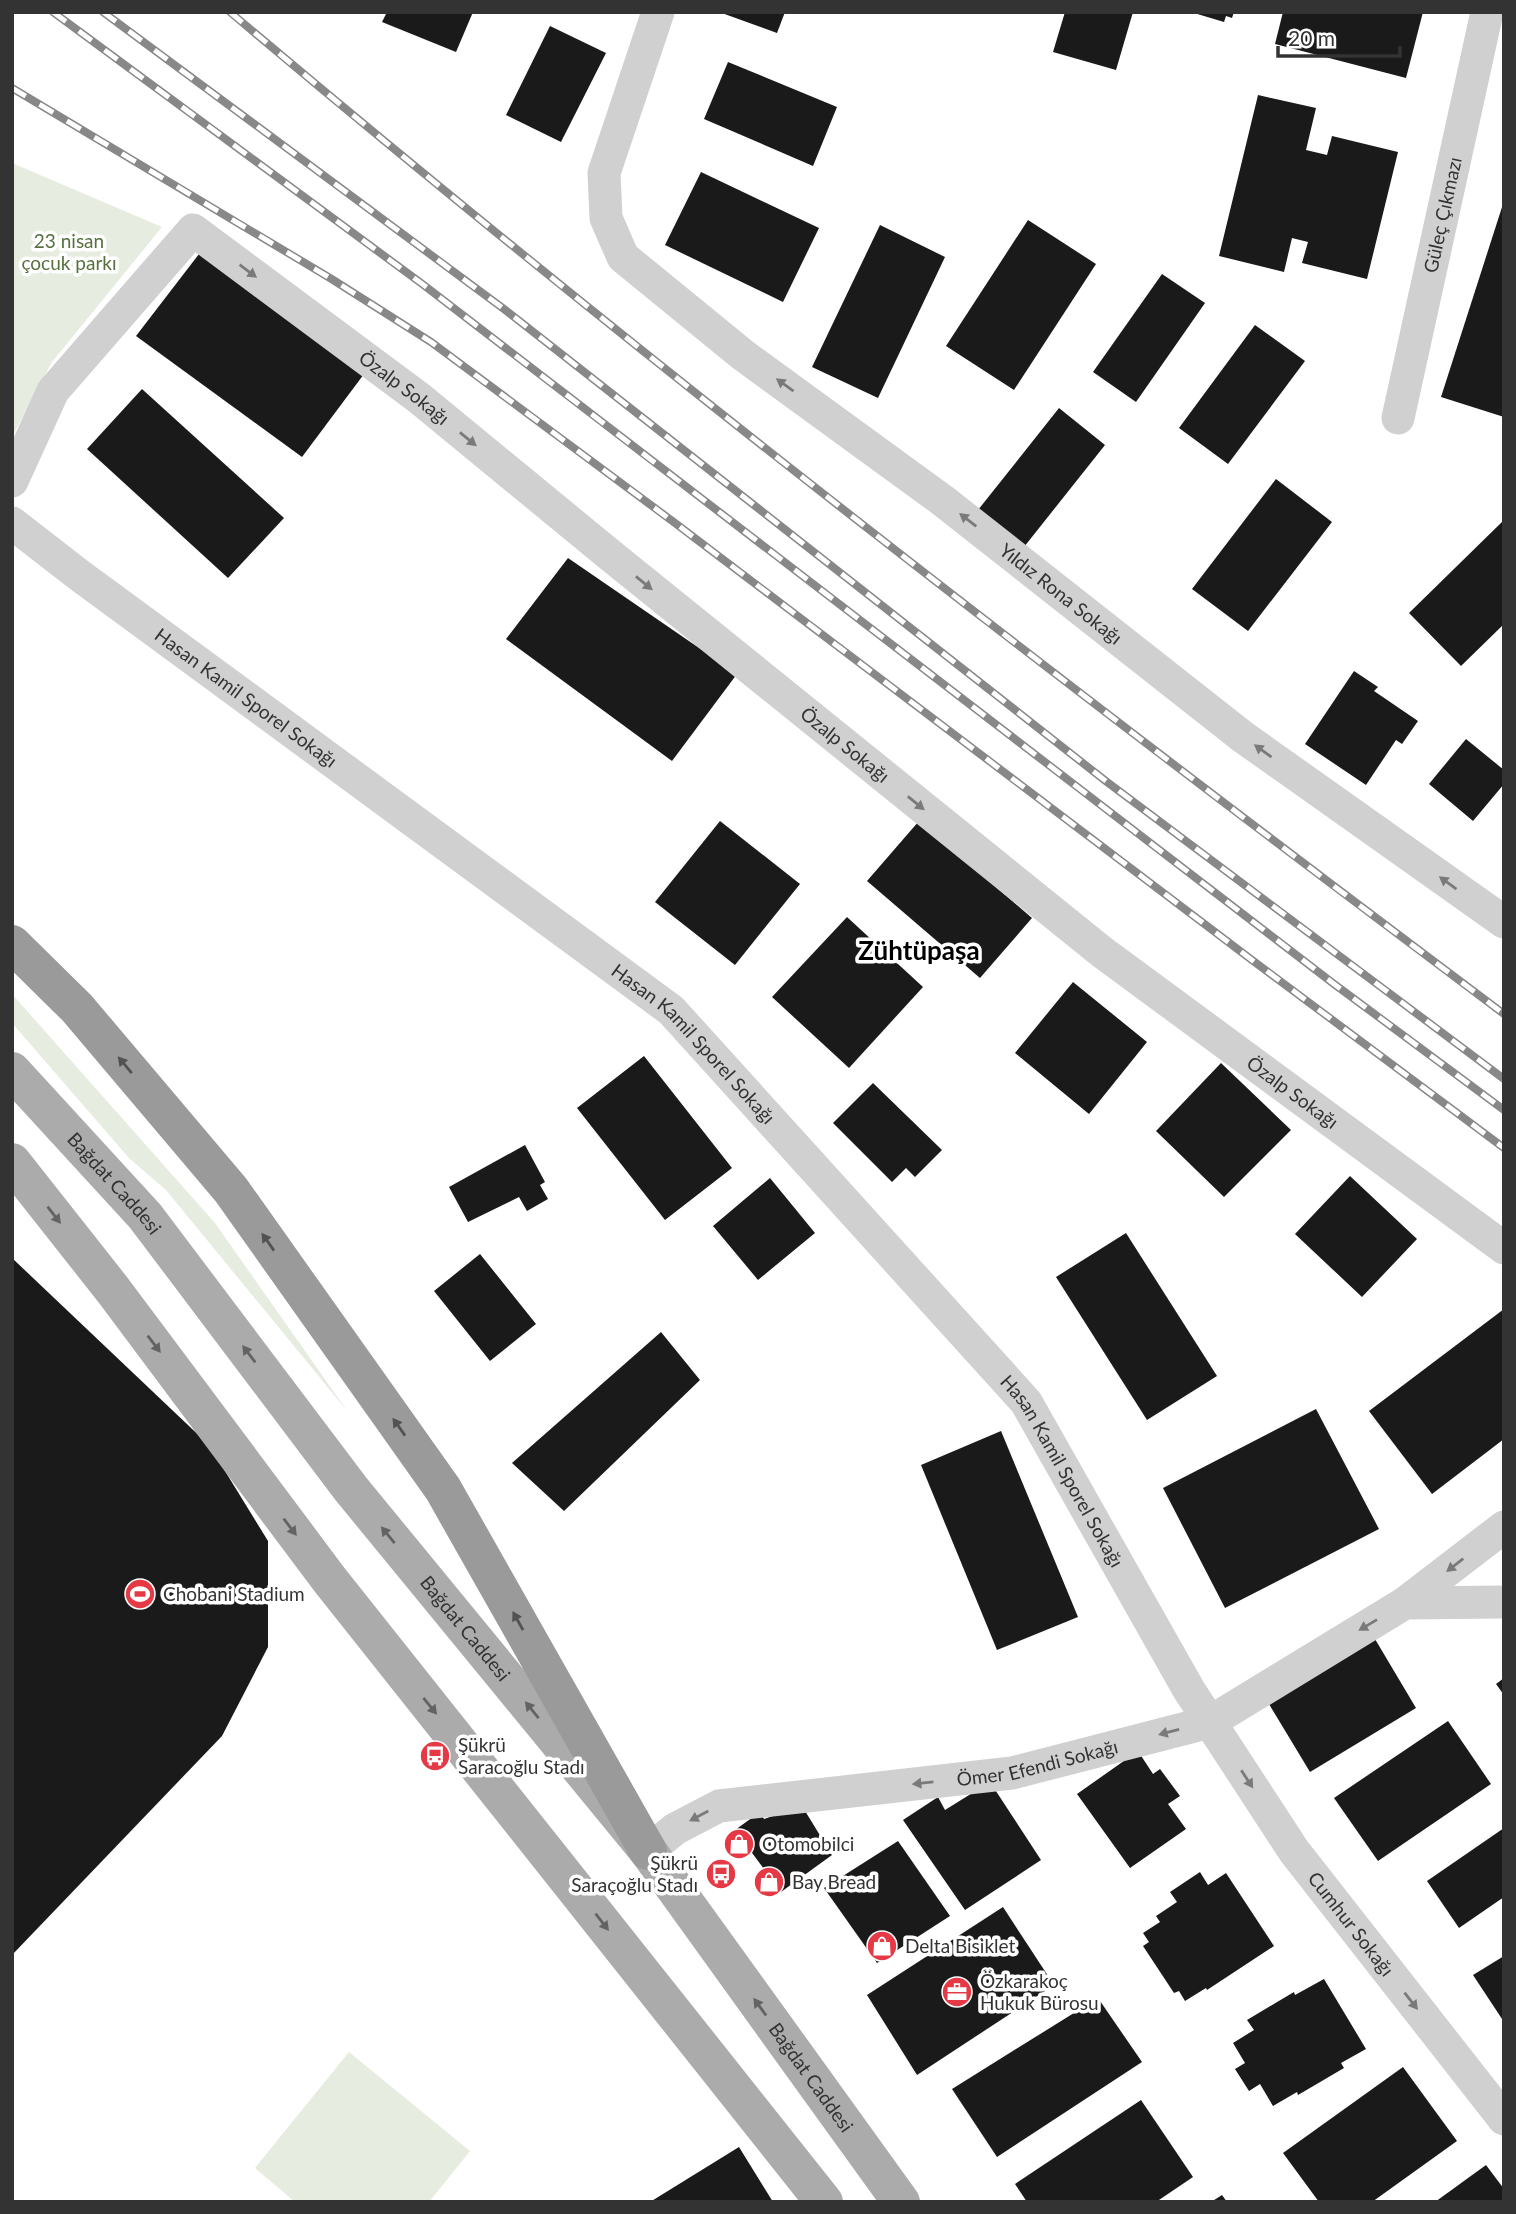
<svg xmlns="http://www.w3.org/2000/svg" width="1516" height="2214" font-family="Lato,sans-serif">
	<style>
		.green { fill: #e6ecdf }
		.building { fill: #1a1a1a }
		.lines { fill: none; stroke-linecap: round; stroke-linejoin: round }
		.street { stroke: #d0d0d0; stroke-width: 33 }
		.primary { stroke: #ababab; stroke-width: 38 }
		.highway { stroke: #9a9a9a; stroke-width: 38 }
		.rail-casing { stroke: #888; stroke-width: 8 }
		.rail { stroke: #fff; stroke-width: 5; stroke-dasharray: 16; stroke-linecap: butt }
		.oneway { fill: #7a7a7a }
		.oneway2 { fill: #525252 }
		.oneway3 { fill: #636363 }
		.labels { text-anchor: middle; stroke-width: 7; stroke-linejoin: round; paint-order: stroke }
		.street-label { font-size: 19px; fill: #333; stroke: #fff }
		.park-label { font-size: 19px; fill: #56703f; stroke: #fff }
		.poi-label { font-size: 19px; fill: #333; stroke: #fff; text-anchor: start }
		.district-label { font-size: 26px; font-weight: bold; fill: #000; stroke: #fff }
	</style>
	<rect width="100%" height="100%" fill="#fff"/>
	<g class="green">
		<polygon points="12,163 162,227 52,362 12,437"/>
		<polygon points="12,994 215,1223 348,1412 166,1190 129,1158 12,1023"/>
		<polygon points="349,2052 470,2151 429,2202 295,2202 255,2168"/>
	</g>
	<g class="building">
		<polygon points="387,12 473,12 456,52 382,22"/>
		<polygon points="719,12 785,12 777,33"/>
		<polygon points="1065,12 1133,12 1116,70 1053,52"/>
		<polygon points="1234,12 1232,18 1226,16 1224,22 1194,13"/>
		<polygon points="1283,12 1423,12 1406,78 1275,44"/>
		<polygon points="550,26 606,53 561,142 506,115"/>
		<polygon points="728,62 837,107 813,166 704,119"/>
		<polygon points="1258,95 1316,108 1306,150 1327,155 1332,136 1398,152 1367,279 1302,263 1308,242 1292,238 1284,272 1219,256"/>
		<polygon points="701,172 819,228 783,302 665,245"/>
		<polygon points="1503,204 1504,204 1504,417 1441,397"/>
		<polygon points="1028,220 1096,264 1014,390 946,346"/>
		<polygon points="880,225 945,257 878,398 812,367"/>
		<polygon points="199,254 367,370 302,457 136,336"/>
		<polygon points="1162,274 1205,303 1136,402 1093,372"/>
		<polygon points="1255,325 1305,361 1228,464 1179,428"/>
		<polygon points="142,389 284,518 228,578 87,449"/>
		<polygon points="1059,408 1105,445 1024,547 978,510"/>
		<polygon points="1276,479 1332,522 1248,631 1192,589"/>
		<polygon points="1504,520 1504,624 1461,666 1409,613"/>
		<polygon points="568,558 737,674 672,761 506,639"/>
		<polygon points="1354,671 1378,687 1374,691 1418,721 1402,744 1396,740 1366,785 1305,744"/>
		<polygon points="1466,739 1504,770 1504,784 1473,821 1429,784"/>
		<polygon points="720,821 800,884 735,965 655,902"/>
		<polygon points="919,821 1032,918 980,978 867,881"/>
		<polygon points="847,917 923,987 849,1068 772,997"/>
		<polygon points="1073,982 1147,1042 1089,1114 1015,1053"/>
		<polygon points="644,1056 732,1168 665,1220 577,1108"/>
		<polygon points="1221,1063 1291,1130 1224,1197 1156,1131"/>
		<polygon points="873,1083 942,1150 915,1177 906,1168 892,1182 833,1123"/>
		<polygon points="525,1145 545,1182 540,1185 548,1199 527,1211 519,1197 468,1222 449,1187"/>
		<polygon points="1350,1176 1417,1239 1362,1297 1295,1234"/>
		<polygon points="770,1178 815,1233 758,1280 713,1226"/>
		<polygon points="1126,1233 1217,1376 1147,1420 1056,1277"/>
		<polygon points="480,1254 536,1324 490,1361 434,1291"/>
		<polygon points="12,1258 209,1445 268,1541 268,1647 222,1736 12,1955"/>
		<polygon points="1504,1309 1504,1439 1432,1494 1369,1411"/>
		<polygon points="661,1332 700,1380 564,1511 512,1463"/>
		<polygon points="1316,1409 1379,1529 1225,1608 1163,1488"/>
		<polygon points="1001,1431 1078,1617 997,1650 921,1465"/>
		<polygon points="1372,1634 1416,1708 1310,1772 1266,1699"/>
		<polygon points="1504,1678 1504,1695 1496,1684"/>
		<polygon points="1448,1721 1491,1784 1378,1861 1334,1798"/>
		<polygon points="1138,1751 1153,1774 1160,1769 1180,1796 1168,1804 1186,1829 1130,1868 1077,1794"/>
		<polygon points="990,1782 1041,1860 965,1910 903,1820 938,1797 945,1810"/>
		<polygon points="802,1806 832,1855 781,1892 735,1830 760,1812 764,1819"/>
		<polygon points="1504,1828 1504,1897 1459,1928 1427,1881"/>
		<polygon points="898,1841 950,1916 877,1963 824,1888"/>
		<polygon points="1200,1872 1208,1885 1226,1873 1274,1946 1207,1990 1206,1988 1185,2001 1179,1991 1174,1993 1143,1946 1149,1942 1143,1933 1160,1922 1156,1916 1177,1902 1170,1892"/>
		<polygon points="1003,1907 1054,1985 917,2075 867,1995"/>
		<polygon points="1504,1956 1504,2022 1473,1975"/>
		<polygon points="1324,1979 1366,2049 1341,2063 1344,2068 1298,2095 1297,2092 1273,2106 1260,2084 1249,2091 1235,2069 1245,2063 1233,2043 1254,2030 1247,2020 1294,1992 1295,1995"/>
		<polygon points="1098,1998 1142,2062 997,2157 952,2089"/>
		<polygon points="1403,2067 1457,2141 1372,2202 1319,2202 1283,2153"/>
		<polygon points="1141,2100 1193,2177 1156,2202 1027,2202 1015,2184"/>
		<polygon points="739,2147 773,2202 650,2202"/>
		<polygon points="1486,2165 1504,2189 1504,2202 1435,2202"/>
		<polygon points="1222,2195 1227,2202 1211,2202"/>
	</g>
	<g class="lines">
		<g class="street">
			<path id="s1" d="M658,12L604,173L606,218L623,257L743,355L942,500L1243,737L1504,922"/>
			<path id="s2" d="M1398,418L1487,12"/>
			<path id="s3" d="M12,481L53,391L193,230L419,398L610,555L1102,952L1504,1248"/>
			<path id="s4" d="M12,523L79,575L671,1010L1026,1402L1189,1690L1294,1851L1504,2119"/>
			<polyline points="1405,1603 1504,1527"/>
			<path id="s5" d="M648,1851L675,1829L719,1806L1012,1773L1210,1722L1405,1603L1504,1602"/>
		</g>
		<g class="primary">
			<path id="s6" d="M12,1071L145,1216L351,1489L648,1851L901,2202"/>
			<polyline points="12,1162 113,1290 329,1579 824,2202"/>
		</g>
		<polyline class="highway" points="12,944 77,1008 231,1190 443,1489 648,1851"/>
		<g class="rail-casing">
			<g id="rail">
				<polyline points="53,12 421,283 1334,984 1504,1110"/>
				<polyline points="103,12 504,309 1107,782 1504,1079"/>
				<path d="M230,12C643,361 1072,690 1504,1014"/>
				<polyline points="12,88 330,278 431,342 675,523 1248,957 1504,1148"/>
			</g>
		</g>
		<use href="#rail" class="rail"/>
	</g>
	<defs><path id="oneway-solid" d="M-6-.8H1V-3.2L6.5 0L1 3.2V.8H-6Z" transform="scale(1.75)"/></defs>
	<g class="oneway">
		<use href="#oneway-solid" transform="translate(248 271) rotate(37)"/>
		<use href="#oneway-solid" transform="translate(785 385) rotate(-144)"/>
		<use href="#oneway-solid" transform="translate(468 439) rotate(39)"/>
		<use href="#oneway-solid" transform="translate(968 520) rotate(-142)"/>
		<use href="#oneway-solid" transform="translate(644 583) rotate(39)"/>
		<use href="#oneway-solid" transform="translate(1263 751) rotate(-144)"/>
		<use href="#oneway-solid" transform="translate(916 803) rotate(39)"/>
		<use href="#oneway-solid" transform="translate(1448 883) rotate(-144)"/>
		<use href="#oneway-solid" transform="translate(1455 1565) rotate(142)"/>
		<use href="#oneway-solid" transform="translate(1368 1625) rotate(149)"/>
		<use href="#oneway-solid" transform="translate(1169 1732) rotate(165)"/>
		<use href="#oneway-solid" transform="translate(1247 1779) rotate(57)"/>
		<use href="#oneway-solid" transform="translate(923 1783) rotate(174)"/>
		<use href="#oneway-solid" transform="translate(699 1816) rotate(152)"/>
		<use href="#oneway-solid" transform="translate(1411 2001) rotate(52)"/>
	</g>
	<g class="oneway2">
		<use href="#oneway-solid" transform="translate(125 1065) rotate(-130)"/>
		<use href="#oneway-solid" transform="translate(268 1242) rotate(-125)"/>
		<use href="#oneway-solid" transform="translate(399 1427) rotate(-125)"/>
		<use href="#oneway-solid" transform="translate(518 1621) rotate(-119)"/>
	</g>
	<g class="oneway3">
		<use href="#oneway-solid" transform="translate(54 1215) rotate(52)"/>
		<use href="#oneway-solid" transform="translate(154 1344) rotate(53)"/>
		<use href="#oneway-solid" transform="translate(249 1354) rotate(-127)"/>
		<use href="#oneway-solid" transform="translate(290 1527) rotate(53)"/>
		<use href="#oneway-solid" transform="translate(388 1535) rotate(-129)"/>
		<use href="#oneway-solid" transform="translate(430 1706) rotate(51)"/>
		<use href="#oneway-solid" transform="translate(532 1710) rotate(-129)"/>
		<use href="#oneway-solid" transform="translate(602 1922) rotate(52)"/>
		<use href="#oneway-solid" transform="translate(760 2007) rotate(-126)"/>
	</g>
	<defs>
		<g id="stadium-disc" transform="scale(1.575)"><circle r="9.5" fill="#e63946" stroke="#fff"/><path d="M0-5a6.5 5 0 1 0 0 10a6.5 5 0 1 0 0-10ZM-3.5-1.8h7v3.6h-7Z" fill="#fff"/></g>
		<g id="bus-disc" transform="scale(1.575)"><circle r="9.5" fill="#e63946" stroke="#fff"/><path d="M-5-6H5V4H4V6H2V4H-2V6H-4V4H-5ZM-3.5-4V0h7V-4ZM-3.5 1.2v1.5H-2V1.2ZM2 1.2v1.5H3.5V1.2Z" fill="#fff"/></g>
		<g id="shop-disc" transform="scale(1.575)"><circle r="9.5" fill="#e63946" stroke="#fff"/><path d="M-5-2.5h2.3a2.7 3.5 0 0 1 5.4 0H5L5.5 6h-11ZM-1.5-2.5h3a1.5 2.3 0 0 0-3 0Z" fill="#fff"/></g>
		<g id="office-disc" transform="scale(1.575)"><circle r="9.5" fill="#e63946" stroke="#fff"/><path d="M-6-3h4V-5.5h4V-3h4V5H-6ZM-1-4.5V-3h2v-1.5ZM-6 0V1H6V0Z" fill="#fff"/></g>
	</defs>
	<g fill-rule="evenodd">
		<use href="#stadium-disc" x="140" y="1594"/>
		<use href="#bus-disc" x="435" y="1756"/>
		<use href="#shop-disc" x="739" y="1844"/>
		<use href="#bus-disc" x="721" y="1874"/>
		<use href="#shop-disc" x="769" y="1882"/>
		<use href="#shop-disc" x="882" y="1946"/>
		<use href="#office-disc" x="957" y="1992"/>
	</g>
	<g class="labels">
		<g class="street-label">
			<text dy="7" stroke="none"><textPath href="#s2" startOffset="208">Güleç Çıkmazı</textPath></text>
			<text dy="7" stroke="none"><textPath href="#s3" startOffset="576">Özalp Sokağı</textPath></text>
			<text dy="7" stroke="none"><textPath href="#s1" startOffset="810">Yıldız Rona Sokağı</textPath></text>
			<text dy="7" stroke="none"><textPath href="#s4" startOffset="292">Hasan Kamil Sporel Sokağı</textPath></text>
			<text dy="7" stroke="none"><textPath href="#s3" startOffset="1143">Özalp Sokağı</textPath></text>
			<text dy="7" stroke="none"><textPath href="#s4" startOffset="859">Hasan Kamil Sporel Sokağı</textPath></text>
			<text dy="7" stroke="none"><textPath href="#s3" startOffset="1710">Özalp Sokağı</textPath></text>
			<text dy="7" stroke="none"><textPath href="#s6" startOffset="152">Bağdat Caddesi</textPath></text>
			<text dy="7" stroke="none"><textPath href="#s4" startOffset="1426">Hasan Kamil Sporel Sokağı</textPath></text>
			<text dy="7" stroke="none"><textPath href="#s6" startOffset="719">Bağdat Caddesi</textPath></text>
			<text dy="7" stroke="none"><textPath href="#s5" startOffset="406">Ömer Efendi Sokağı</textPath></text>
			<text dy="7" stroke="none"><textPath href="#s4" startOffset="1964">Cumhur Sokağı</textPath></text>
			<text dy="7" stroke="none"><textPath href="#s6" startOffset="1286">Bağdat Caddesi</textPath></text>
		</g>
		<g class="park-label">
			<text x="69" y="248">23 nisan<tspan x="69" dy="22">çocuk parkı</tspan></text>
		</g>
		<g class="poi-label">
			<text x="163" y="1601">Chobani Stadium</text>
			<text x="458" y="1752">Şükrü<tspan x="458" dy="22">Saracoğlu Stadı</tspan></text>
			<text x="762" y="1851">Otomobilci</text>
			<text x="698" y="1870" text-anchor="end">Şükrü<tspan x="698" dy="22">Saraçoğlu Stadı</tspan></text>
			<text x="792" y="1889">Bay Bread</text>
			<text x="905" y="1953">Delta Bisiklet</text>
			<text x="980" y="1988">Özkarakoç<tspan x="980" dy="22">Hukuk Bürosu</tspan></text>
		</g>
		<g class="district-label">
			<text x="919" y="960">Zühtüpaşa</text>
		</g>
	</g>
	<rect width="1516" height="2214" fill="none" stroke="#333333" stroke-width="28"/>
	<path d="M1278 46v10h122v-10" fill="none" stroke="#333333" stroke-width="3.5"/>
	<text x="1288" y="46" font-size="21" fill="#333333" stroke="#ffffff" stroke-width="5" paint-order="stroke">20 m</text>
</svg>
